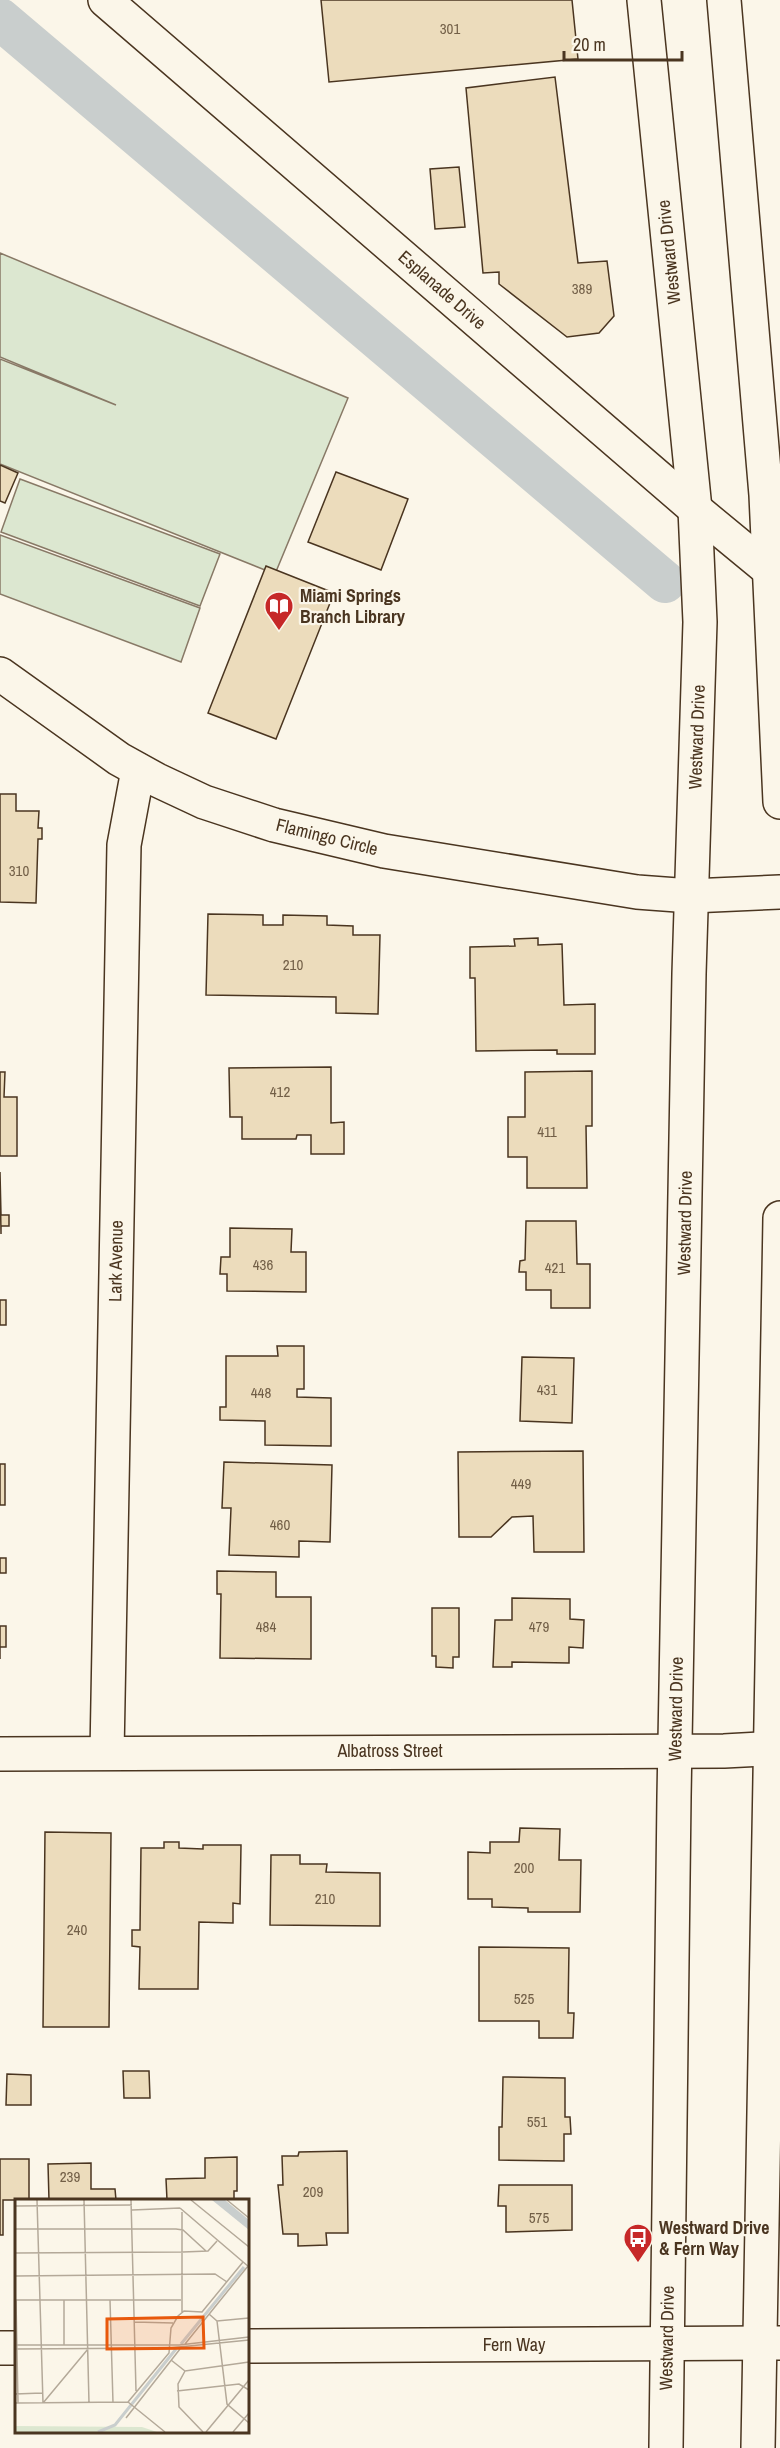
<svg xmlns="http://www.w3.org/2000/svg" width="780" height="2448" font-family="'Archivo Narrow',sans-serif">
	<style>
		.pitch { fill: #dce7d0; stroke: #887966; stroke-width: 1.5 }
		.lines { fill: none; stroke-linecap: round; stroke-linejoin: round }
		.canal { stroke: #c9cecd; stroke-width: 42 }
		.building { fill: #ecdcbc; stroke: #4a3520; stroke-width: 1.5 }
		.street-casing { stroke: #4a3520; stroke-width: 36 }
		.secondary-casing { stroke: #4a3520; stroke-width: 36 }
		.street { stroke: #fbf6e9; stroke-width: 33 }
		.secondary { stroke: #fbf6e9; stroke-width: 33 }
		.labels { text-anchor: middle; stroke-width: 4.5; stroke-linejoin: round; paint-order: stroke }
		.number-label { font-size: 15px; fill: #725f47 }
		.street-label { font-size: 18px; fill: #4a3520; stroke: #fbf6e9 }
		.poi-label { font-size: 18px; font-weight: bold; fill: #4a3520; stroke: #fbf6e9; text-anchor: start }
		.inset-river { fill: none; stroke: #c9cecd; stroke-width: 3 }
		.inset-road { fill: none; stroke: #b4a999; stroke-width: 1.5 }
		.view { fill: #e8590c; fill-opacity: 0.15; stroke: #e8590c; stroke-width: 3 }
		.inset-edge { fill: none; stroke: #4a3520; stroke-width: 3 }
	</style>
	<rect width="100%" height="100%" fill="#fbf6e9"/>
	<g class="pitch">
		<polygon points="0,253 348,398 275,574 0,464 0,359 116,405 0,357"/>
		<polygon points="20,479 220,554 200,606 1,532"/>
		<polygon points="0,535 200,608 181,662 0,594"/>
	</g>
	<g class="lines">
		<polyline class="canal" points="0,19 665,582"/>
	</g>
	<g class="building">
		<polygon points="321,0 572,0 578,59 329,82"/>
		<polygon points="555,77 578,263 607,261 614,316 599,333 567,337 499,284 499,272 483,273 466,88"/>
		<polygon points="459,167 465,227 435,229 430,169"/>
		<polygon points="0,465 18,473 5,503 0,501"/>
		<polygon points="336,472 408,499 381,570 308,542"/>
		<polygon points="266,566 334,593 276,739 208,713"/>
		<polygon points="0,794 16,794 16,811 39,811 38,828 42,828 42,839 38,839 36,903 0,902"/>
		<polygon points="208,914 263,915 263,925 283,925 283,915 327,916 327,925 353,926 353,935 380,935 378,1014 336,1013 336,997 206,995"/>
		<polygon points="538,938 538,945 562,944 564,1005 595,1004 595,1054 557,1054 557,1050 476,1051 475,978 470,978 470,947 515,946 514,939"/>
		<polygon points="331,1067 331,1123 344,1122 344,1154 311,1154 311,1135 297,1135 296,1139 242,1139 242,1117 230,1117 229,1068"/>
		<polygon points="592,1071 592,1126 586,1126 587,1188 527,1188 527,1157 508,1157 508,1117 525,1117 525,1072"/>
		<polygon points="0,1072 5,1072 4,1097 17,1097 17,1156 0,1156"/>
		<polygon points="0,1172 1,1215 9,1215 9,1226 1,1226 1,1234"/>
		<polygon points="526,1221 576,1221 577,1264 590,1264 590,1308 551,1308 551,1290 526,1290 526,1272 519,1272 520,1261 525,1260"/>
		<polygon points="230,1228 292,1229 291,1252 306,1252 306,1292 227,1291 227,1274 220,1274 221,1257 230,1257"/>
		<rect x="0" y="1300" width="6" height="25"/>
		<polygon points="277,1346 304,1346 304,1389 297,1389 297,1397 331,1398 331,1446 265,1445 265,1421 220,1420 220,1407 226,1407 226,1356 278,1356"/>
		<polygon points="522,1357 574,1358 572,1423 520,1421"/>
		<polygon points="583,1451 584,1552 534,1552 533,1516 512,1517 491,1537 459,1537 458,1452"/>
		<polygon points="224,1462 332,1465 330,1542 299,1541 299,1557 229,1555 231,1508 222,1508"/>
		<rect x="0" y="1464" width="5" height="41"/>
		<rect x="0" y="1558" width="6" height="15"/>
		<polygon points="217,1571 276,1572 276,1597 311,1597 311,1659 220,1658 221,1594 217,1594"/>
		<polygon points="512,1598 570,1599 570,1619 584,1620 583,1648 569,1647 569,1663 512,1662 512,1667 493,1667 495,1620 512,1620"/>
		<polygon points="432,1608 459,1608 459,1657 453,1657 453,1668 436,1667 436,1656 432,1656"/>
		<polygon points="0,1626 6,1626 6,1647 0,1647 0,1659"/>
		<polygon points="520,1828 560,1829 559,1860 581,1860 580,1912 528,1912 528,1908 492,1907 492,1899 468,1899 468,1852 490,1853 490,1842 519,1842"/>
		<polygon points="45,1832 111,1833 109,2027 43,2027"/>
		<polygon points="164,1842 179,1842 179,1848 203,1849 203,1845 241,1845 240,1904 233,1903 233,1923 199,1922 198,1989 139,1989 140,1947 132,1946 132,1930 140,1930 141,1848 164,1848"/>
		<polygon points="271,1855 300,1855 300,1864 327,1864 326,1872 380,1873 380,1926 270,1925"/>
		<polygon points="479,1947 569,1948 568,2013 574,2013 573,2038 539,2038 539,2021 479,2021"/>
		<polygon points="123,2071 149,2071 150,2098 124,2098"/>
		<polygon points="7,2074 31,2075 31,2105 6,2105"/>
		<polygon points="503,2077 565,2078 565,2117 570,2117 571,2134 564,2134 564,2161 499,2160 499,2127 502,2127"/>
		<polygon points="347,2151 348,2233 326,2233 327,2245 298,2246 298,2234 283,2234 278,2185 283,2185 282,2156 298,2156 299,2152"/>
		<polygon points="237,2157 237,2191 234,2191 234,2200 167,2200 166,2179 205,2178 205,2158"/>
		<polygon points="0,2159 29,2159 29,2200 3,2200 3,2235 0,2235"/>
		<polygon points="91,2163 91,2189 115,2189 116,2200 49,2200 48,2164"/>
		<polygon points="499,2185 572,2185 572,2230 506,2232 506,2206 498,2206"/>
	</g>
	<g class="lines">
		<g class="street-casing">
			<g id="street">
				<polyline points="105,0 695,509 780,579"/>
				<polyline points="0,674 119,759 157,780 204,802 274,825 384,851 637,892 691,896 780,892"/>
				<polyline points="107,1753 124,845 138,770"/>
				<polyline points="0,1754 724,1751 780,1748"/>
				<polyline points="248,2346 780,2343"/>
				<polyline points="0,2348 16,2348"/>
			</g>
		</g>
		<g class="secondary-casing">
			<g id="secondary">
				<polyline points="644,0 695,509 700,622 689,974 674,1797 666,2448"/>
				<polyline points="724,0 766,495 780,802"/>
				<polyline points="758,2448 780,1218"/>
			</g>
		</g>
		<use href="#street" class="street"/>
		<use href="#secondary" class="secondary"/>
	</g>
	<defs>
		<g id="library-pin" transform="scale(1.5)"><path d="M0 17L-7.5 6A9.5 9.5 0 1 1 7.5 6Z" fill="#c62828" stroke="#fbf6e9"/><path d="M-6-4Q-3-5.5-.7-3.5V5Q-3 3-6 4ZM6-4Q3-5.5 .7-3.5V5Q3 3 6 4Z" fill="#fff"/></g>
		<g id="bus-pin" transform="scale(1.5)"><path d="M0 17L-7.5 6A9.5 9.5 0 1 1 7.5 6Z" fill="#c62828" stroke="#fbf6e9"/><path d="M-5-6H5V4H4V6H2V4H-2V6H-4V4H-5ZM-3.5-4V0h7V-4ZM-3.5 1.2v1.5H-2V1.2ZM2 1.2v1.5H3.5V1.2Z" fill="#fff"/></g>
	</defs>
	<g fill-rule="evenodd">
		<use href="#library-pin" x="279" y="606"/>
		<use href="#bus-pin" x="638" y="2238"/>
	</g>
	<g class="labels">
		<g class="number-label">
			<text x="450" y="34">301</text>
			<text x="582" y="294">389</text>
			<text x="19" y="876">310</text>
			<text x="293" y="970">210</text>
			<text x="280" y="1097">412</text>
			<text x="547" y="1137">411</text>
			<text x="263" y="1270">436</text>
			<text x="555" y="1273">421</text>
			<text x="547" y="1395">431</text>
			<text x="261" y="1398">448</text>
			<text x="521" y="1489">449</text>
			<text x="280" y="1530">460</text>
			<text x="266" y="1632">484</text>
			<text x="539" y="1632">479</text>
			<text x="524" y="1873">200</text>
			<text x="325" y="1904">210</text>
			<text x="77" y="1935">240</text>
			<text x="524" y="2004">525</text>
			<text x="537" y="2127">551</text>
			<text x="70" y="2182">239</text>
			<text x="313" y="2197">209</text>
			<text x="539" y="2223">575</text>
		</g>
		<g class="street-label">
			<text transform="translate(669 252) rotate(-96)" y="6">Westward Drive</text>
			<text transform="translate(442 290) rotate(41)" y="6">Esplanade Drive</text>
			<text transform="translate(697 737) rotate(-88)" y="6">Westward Drive</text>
			<text transform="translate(327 837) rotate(14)" y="6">Flamingo Circle</text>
			<text transform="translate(685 1223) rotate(-89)" y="6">Westward Drive</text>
			<text transform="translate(116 1261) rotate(-89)" y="6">Lark Avenue</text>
			<text transform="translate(676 1709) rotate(-89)" y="6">Westward Drive</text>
			<text x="390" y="1757">Albatross Street</text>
			<text transform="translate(667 2338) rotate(-89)" y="6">Westward Drive</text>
			<text x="514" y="2351">Fern Way</text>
		</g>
		<g class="poi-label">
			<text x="300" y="602">Miami Springs<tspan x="300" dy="21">Branch Library</tspan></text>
			<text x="659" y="2234">Westward Drive<tspan x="659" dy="21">&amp; Fern Way</tspan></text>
		</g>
	</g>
	<g transform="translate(15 2199)">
		<rect width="234" height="234" fill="#fbf6e9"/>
		<path d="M0,227L127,228L142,233H0Z" fill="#dce7d0"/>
		<path d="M197,1H210L234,21V31Z" fill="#c9cecd"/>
		<path class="inset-river" d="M166,145L229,68M83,233L100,226L161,150"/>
		<path class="inset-road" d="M22,1L28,204M69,1L74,204M116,1L121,192M176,1L234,48M212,1L234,19M0,7L117,6M165,9L234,68M117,11L165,9M0,30H161L168,31L191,52M0,54L168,53L193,52L202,42M0,77L200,75L212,83M0,101H166M1,101L3,204M49,101V146M95,101L98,204M167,113V13M194,115L202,122L234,119M202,122L212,205L234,224M119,123L158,124M170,145L233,67M0,146H164L234,138M0,150L154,149L234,141M156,161L170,172L234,163M170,172L163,185L164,208L188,233M162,192L224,185L234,191M0,195L27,194M113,203L154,154L156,129L163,117L169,112L187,113L228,63M113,203L150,233M0,204L113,203M28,204L73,150M111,219L165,150M191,233L234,181M218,233L234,214"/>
		<path class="view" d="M188,118L189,149L92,150V120Z"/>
		<rect width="234" height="234" class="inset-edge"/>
	</g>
	<path d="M564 51v9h118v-9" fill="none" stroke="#4a3520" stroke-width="3"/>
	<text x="573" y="51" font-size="18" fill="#4a3520" stroke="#fbf6e9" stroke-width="4.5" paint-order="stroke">20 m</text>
</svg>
